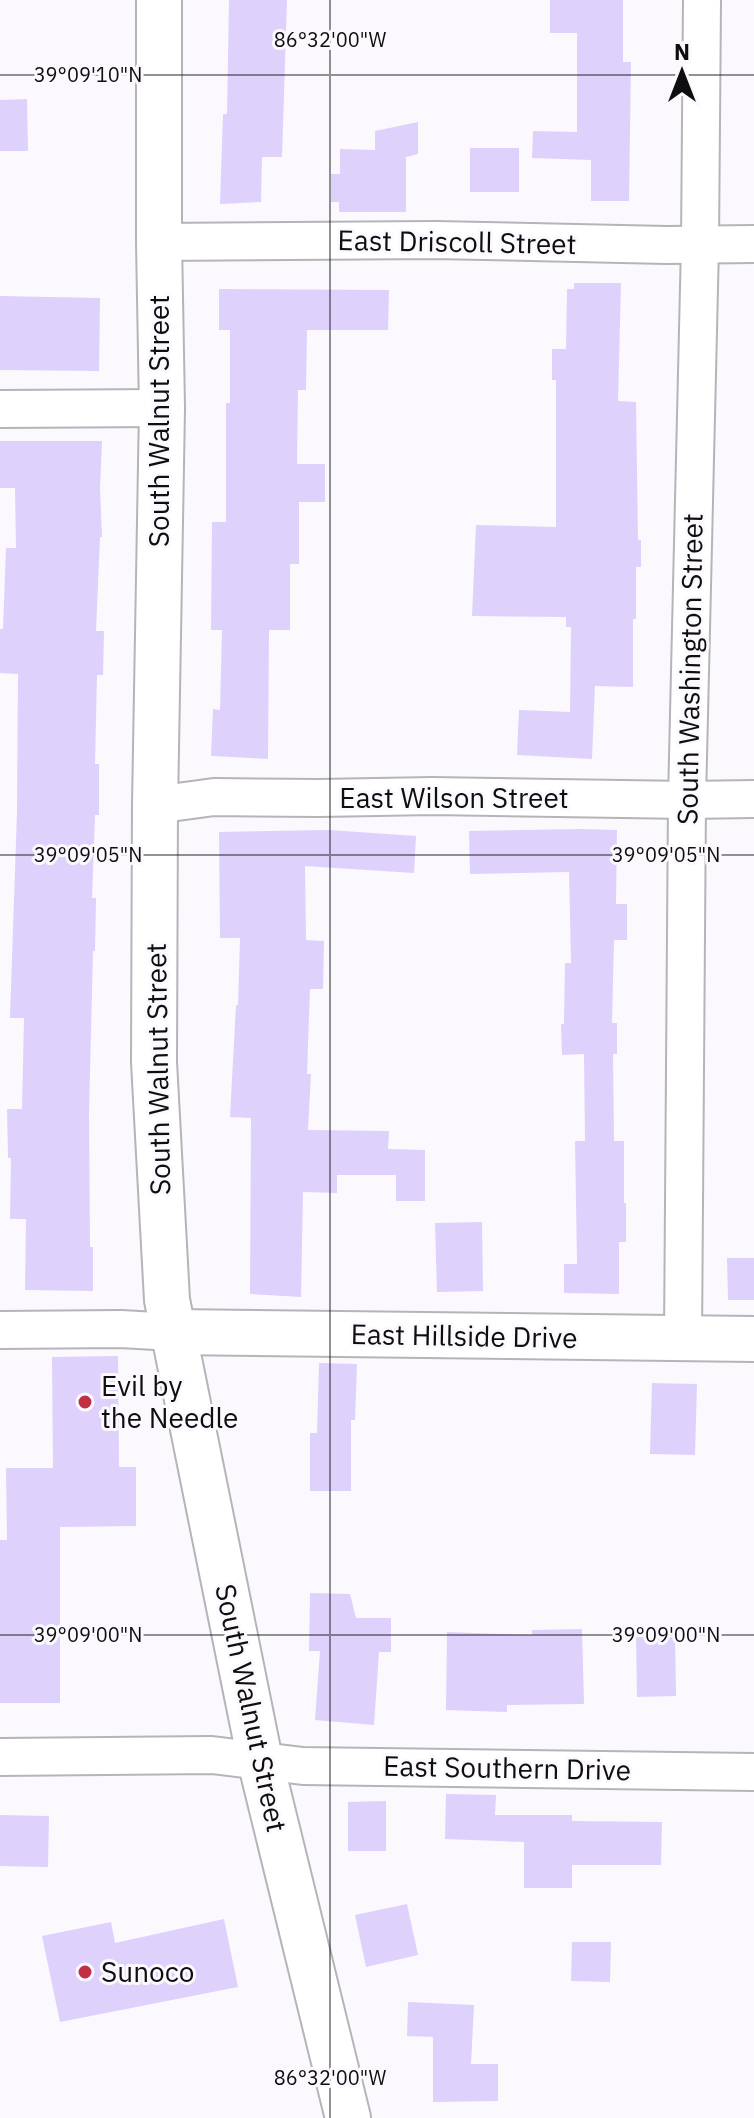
<svg xmlns="http://www.w3.org/2000/svg" width="754" height="2118" font-family="'IBM Plex Sans',sans-serif">
	<style>
		.building { fill: #ded1fc }
		.lines { fill: none; stroke-linecap: round; stroke-linejoin: round }
		.street-casing { stroke: #b5b4b8; stroke-width: 40 }
		.secondary-casing { stroke: #b5b4b8; stroke-width: 48 }
		.primary-casing { stroke: #b5b4b8; stroke-width: 48 }
		.street { stroke: #fff; stroke-width: 36 }
		.secondary { stroke: #fff; stroke-width: 44 }
		.primary { stroke: #fff; stroke-width: 44 }
		.ticks { fill: none; stroke: #0e0d0f; stroke-width: 2; stroke-opacity: 0.45 }
		.poi-dot { fill: #c02f45; stroke: #fbf9fe; stroke-width: 3 }
		.labels { text-anchor: middle; stroke-width: 6; stroke-linejoin: round; paint-order: stroke }
		.street-label { font-size: 28px; fill: #0e0d0f; stroke: #fbf9fe }
		.poi-label { font-size: 28px; fill: #0e0d0f; stroke: #fbf9fe; text-anchor: start }
		.ticks-label { font-size: 20px; text-anchor: middle; fill: #0e0d0f; stroke: #fbf9fe; stroke-width: 6; stroke-linejoin: round; paint-order: stroke }
	</style>
	<rect width="100%" height="100%" fill="#fbf9fe"/>
	<g class="building">
		<polygon points="229,0 287,0 282,157 262,157 261,202 220,204 223,114 227,114"/>
		<polygon points="550,0 623,0 623,62 631,62 629,201 591,201 591,160 532,158 533,131 577,132 577,33 550,33"/>
		<polygon points="27,99 28,151 0,151 0,100"/>
		<polygon points="418,122 418,154 406,157 406,212 339,212 339,202 331,202 331,174 340,174 340,149 375,150 375,131"/>
		<rect x="470" y="148" width="49" height="44"/>
		<polygon points="574,283 621,283 618,401 636,402 638,540 641,540 641,567 636,567 636,619 633,619 633,687 595,686 592,759 517,755 519,710 570,712 571,627 566,627 566,617 472,616 476,525 556,527 556,380 552,380 552,349 566,349 567,289 574,289"/>
		<polygon points="219,289 389,290 388,330 307,330 306,390 298,390 297,464 325,464 325,502 299,502 299,564 290,564 290,630 269,630 268,759 211,756 213,709 220,710 222,630 211,630 212,522 226,522 226,403 230,403 230,330 219,330"/>
		<polygon points="0,296 100,298 99,371 0,370"/>
		<polygon points="0,441 102,441 100,489 102,537 100,537 96,631 104,631 103,675 97,675 95,764 99,764 99,815 95,815 92,898 96,898 95,951 93,951 89,1113 90,1247 93,1247 93,1291 25,1290 26,1219 10,1219 11,1158 8,1158 7,1109 22,1109 24,1018 10,1018 17,811 18,674 0,673 0,629 3,629 6,548 16,548 15,488 0,488"/>
		<polygon points="582,829 617,830 616,904 627,904 627,940 614,940 612,1023 617,1023 617,1054 613,1054 614,1141 624,1141 624,1203 626,1203 626,1242 619,1242 619,1294 564,1293 564,1264 577,1264 575,1141 585,1141 584,1054 562,1055 561,1024 564,1024 565,963 571,963 569,872 470,874 469,831"/>
		<polygon points="329,830 416,836 414,873 305,866 306,940 324,941 323,989 310,989 307,1074 311,1074 308,1130 389,1131 388,1149 425,1150 425,1201 396,1201 396,1175 337,1175 337,1193 303,1192 301,1297 250,1294 251,1118 230,1117 236,1005 238,1005 240,938 220,938 219,832"/>
		<polygon points="482,1222 483,1291 437,1292 435,1223"/>
		<polygon points="727,1258 754,1258 754,1300 728,1300"/>
		<polygon points="118,1356 119,1467 136,1467 136,1526 60,1527 60,1703 0,1703 0,1540 7,1540 6,1468 53,1468 52,1357"/>
		<polygon points="319,1363 357,1364 355,1420 351,1420 351,1491 310,1491 310,1433 317,1433"/>
		<polygon points="652,1383 697,1384 695,1455 650,1454"/>
		<polygon points="310,1593 350,1594 356,1618 391,1618 391,1652 379,1652 374,1725 315,1720 320,1651 309,1651"/>
		<polygon points="582,1629 584,1704 507,1705 507,1712 446,1710 447,1632 532,1635 532,1630"/>
		<polygon points="636,1637 675,1637 676,1696 637,1697"/>
		<polygon points="446,1794 496,1795 495,1815 572,1815 572,1821 662,1822 661,1865 572,1865 572,1888 524,1888 524,1842 445,1839"/>
		<polygon points="386,1801 386,1851 348,1851 348,1802"/>
		<polygon points="0,1815 49,1816 48,1867 0,1866"/>
		<polygon points="407,1904 418,1955 366,1967 355,1915"/>
		<polygon points="224,1919 238,1987 60,2022 42,1936 111,1922 115,1943"/>
		<polygon points="572,1942 611,1942 610,1982 571,1981"/>
		<polygon points="408,2002 474,2005 471,2064 498,2064 498,2101 433,2102 433,2037 407,2036"/>
	</g>
	<g class="lines">
		<g class="street-casing">
			<g id="street">
				<polyline points="159,242 435,240 667,245 754,244"/>
				<polyline points="0,409 162,408"/>
				<polyline points="155,805 214,797 319,798 433,796 687,800 754,799"/>
				<polyline points="0,1330 121,1329 173,1332"/>
				<polyline points="683,1339 687,800 700,245 702,0"/>
				<polyline points="0,1757 212,1755 303,1766 754,1772"/>
			</g>
		</g>
		<g class="secondary-casing">
			<polyline id="secondary" points="173,1332 754,1339"/>
		</g>
		<g class="primary-casing">
			<polyline id="primary" points="159,0 159,242 162,408 155,805 154,1062 167,1300 260,1760 348,2118"/>
		</g>
		<use href="#street" class="street"/>
		<use href="#secondary" class="secondary"/>
		<use href="#primary" class="primary"/>
	</g>
	<path class="ticks" d="M330,0V2118M0,75H754M0,855H754M0,1635H754"/>
	<g class="poi-dot">
		<circle cx="85" cy="1402" r="8"/>
		<circle cx="85" cy="1972" r="8"/>
	</g>
	<g class="labels">
		<g class="street-label">
			<text transform="translate(457 242) rotate(1)" y="10">East Driscoll Street</text>
			<text transform="translate(159 421) rotate(-90)" y="10">South Walnut Street</text>
			<text transform="translate(690 669) rotate(-89)" y="10">South Washington Street</text>
			<text x="454" y="808">East Wilson Street</text>
			<text transform="translate(158 1069) rotate(-91)" y="10">South Walnut Street</text>
			<text transform="translate(464 1336) rotate(1)" y="10">East Hillside Drive</text>
			<text transform="translate(251 1708) rotate(78)" y="10">South Walnut Street</text>
			<text transform="translate(507 1768) rotate(1)" y="10">East Southern Drive</text>
		</g>
		<g class="poi-label">
			<text x="101" y="1396">Evil by<tspan x="101" dy="32">the Needle</tspan></text>
			<text x="101" y="1982">Sunoco</text>
		</g>
	</g>
	<g class="ticks-label">
		<text x="330" y="47">86°32'00"W</text>
		<text x="88" y="82">39°09'10"N</text>
		<text x="88" y="862">39°09'05"N</text>
		<text x="666" y="862">39°09'05"N</text>
		<text x="88" y="1642">39°09'00"N</text>
		<text x="666" y="1642">39°09'00"N</text>
		<text x="330" y="2085">86°32'00"W</text>
	</g>
	<g transform="translate(682 72)" stroke="#fbf9fe" stroke-width="6" paint-order="stroke">
	<path d="M0-6L14 30L0 20L-14 30Z" fill="#0e0d0f"/>
	<text y="-12" font-size="22" font-weight="bold" text-anchor="middle" fill="#0e0d0f">N</text>
	</g>
</svg>
